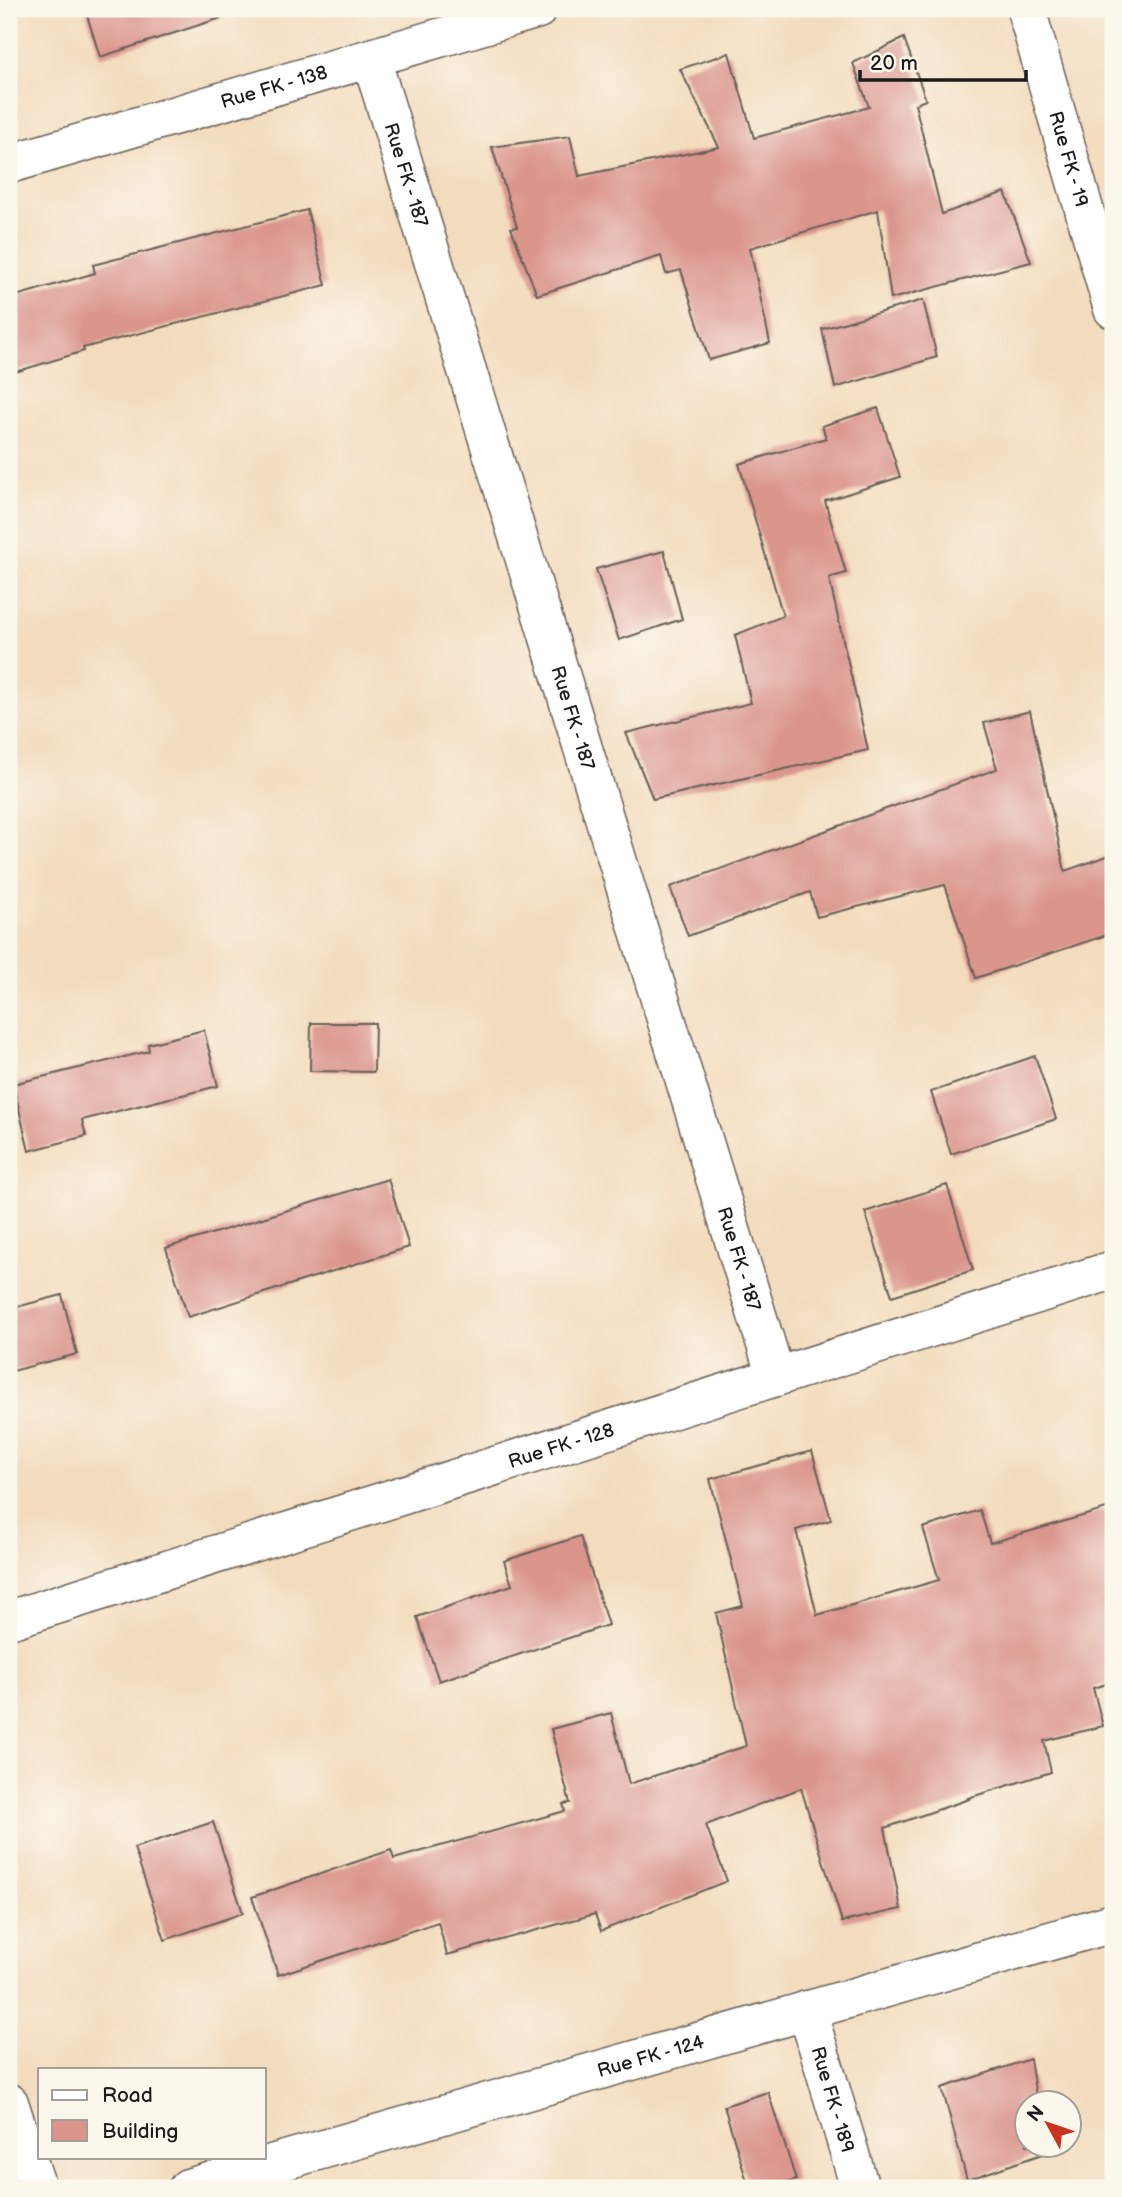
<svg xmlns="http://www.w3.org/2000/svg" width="1122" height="2197" font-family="'Balsamiq Sans',sans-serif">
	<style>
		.building { fill: #da958d }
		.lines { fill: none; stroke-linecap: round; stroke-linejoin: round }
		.minor-casing { stroke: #675f55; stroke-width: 41 }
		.minor { stroke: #fff; stroke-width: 38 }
		.labels { text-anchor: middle; stroke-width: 7; stroke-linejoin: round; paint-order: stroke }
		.street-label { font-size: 19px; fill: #1c1c1c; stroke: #fbf7ec }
	</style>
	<rect width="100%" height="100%" fill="#fbf7ec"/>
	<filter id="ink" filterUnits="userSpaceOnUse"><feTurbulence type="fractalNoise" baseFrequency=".0143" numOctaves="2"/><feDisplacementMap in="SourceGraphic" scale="14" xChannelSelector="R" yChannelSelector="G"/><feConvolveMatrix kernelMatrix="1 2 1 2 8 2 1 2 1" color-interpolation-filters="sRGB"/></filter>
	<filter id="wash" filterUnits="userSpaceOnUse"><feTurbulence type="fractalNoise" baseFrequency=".00686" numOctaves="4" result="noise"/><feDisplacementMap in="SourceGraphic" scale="28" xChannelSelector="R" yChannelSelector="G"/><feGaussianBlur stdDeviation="1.57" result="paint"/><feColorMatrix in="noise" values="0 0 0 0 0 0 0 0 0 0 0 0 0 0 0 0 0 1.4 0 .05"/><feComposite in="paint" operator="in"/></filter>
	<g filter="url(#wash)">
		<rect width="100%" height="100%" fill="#f3dcbe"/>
		<g id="blocks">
			<g class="building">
				<polygon points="85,9 220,9 221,18 100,57"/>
				<polygon points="904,38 926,100 915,104 942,214 1005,192 1031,262 891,299 878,210 750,248 770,343 709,360 681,270 666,274 661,256 537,295 511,228 517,227 492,147 570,136 579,176 719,147 680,69 729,53 754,138 869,107 853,63"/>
				<polygon points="307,210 326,285 83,348 84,351 9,374 9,298 95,273 93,265"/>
				<polygon points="923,300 937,357 835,388 822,329"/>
				<polygon points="878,408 900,477 825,501 846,573 829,578 868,750 653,799 626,733 751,703 735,635 783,616 739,464 826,438 822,426"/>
				<polygon points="664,551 682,619 619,640 596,569"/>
				<polygon points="1030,711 1065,871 1113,854 1113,933 976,978 945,885 817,917 810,892 688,936 670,887 997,769 984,723"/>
				<polygon points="311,1023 375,1023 374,1072 310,1071"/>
				<polygon points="204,1030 218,1086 82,1120 86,1136 29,1151 13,1084 149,1051 148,1044"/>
				<polygon points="1035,1056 1056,1119 951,1154 931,1092"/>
				<polygon points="388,1179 409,1247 188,1317 166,1248"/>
				<polygon points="947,1185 973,1270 892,1296 865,1212"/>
				<polygon points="62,1295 77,1354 9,1372 9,1309"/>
				<polygon points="812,1451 831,1520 796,1530 817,1615 939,1580 923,1528 980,1510 990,1543 1113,1507 1113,1682 1093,1688 1103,1726 1044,1741 1051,1772 968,1798 969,1799 885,1828 901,1909 842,1922 801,1788 706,1825 727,1881 601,1931 595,1914 447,1955 438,1922 278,1975 252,1897 391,1850 394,1859 565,1811 563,1804 570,1803 551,1729 611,1713 629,1784 746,1746 716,1613 743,1606 710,1479"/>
				<polygon points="580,1536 608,1625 439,1681 417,1617 512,1585 504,1561"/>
				<polygon points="213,1822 243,1913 165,1940 134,1848"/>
				<polygon points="1030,2059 1037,2103 1027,2103 1027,2145 1043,2145 1045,2153 967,2180 942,2088"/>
				<polygon points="768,2092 796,2180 770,2188 749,2188 724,2106"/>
			</g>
		</g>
	</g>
	<g filter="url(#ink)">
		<use href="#blocks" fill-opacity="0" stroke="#675f55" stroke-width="2"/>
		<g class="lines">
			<g class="minor-casing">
				<g id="minor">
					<path id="s1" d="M1026,9L1113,309"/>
					<path id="s2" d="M371,58L776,1377"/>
					<path id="s3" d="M9,164L538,9"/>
					<path id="s4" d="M9,1620L1113,1270"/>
					<path id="s5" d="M807,2010L860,2188"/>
					<polyline points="9,2103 37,2188"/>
					<path id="s6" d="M188,2188L1113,1923"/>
				</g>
			</g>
			<use href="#minor" class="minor"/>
		</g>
	</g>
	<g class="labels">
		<g class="street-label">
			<text dy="7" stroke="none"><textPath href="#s3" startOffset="276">Rue FK - 138</textPath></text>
			<text dy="7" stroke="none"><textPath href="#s1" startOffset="156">Rue FK - 19</textPath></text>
			<text dy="7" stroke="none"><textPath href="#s2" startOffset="122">Rue FK - 187</textPath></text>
			<text dy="7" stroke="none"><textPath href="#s2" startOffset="690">Rue FK - 187</textPath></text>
			<text dy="7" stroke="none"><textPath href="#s2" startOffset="1256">Rue FK - 187</textPath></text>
			<text dy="7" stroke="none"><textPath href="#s4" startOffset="579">Rue FK - 128</textPath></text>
			<text dy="7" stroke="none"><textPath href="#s6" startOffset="481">Rue FK - 124</textPath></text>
			<text dy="7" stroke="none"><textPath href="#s5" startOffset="93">Rue FK - 189</textPath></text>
		</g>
	</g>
	<rect width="1122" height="2197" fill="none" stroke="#fbf7ec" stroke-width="35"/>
	<rect x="38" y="2068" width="228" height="91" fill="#fbf7ec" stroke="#a29f99" stroke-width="2"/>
	<rect x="52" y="2090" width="35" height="10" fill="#ffffff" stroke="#a29f99" stroke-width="2"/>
	<text x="102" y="2102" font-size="21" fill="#1c1c1c">Road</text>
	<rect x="52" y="2120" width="35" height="21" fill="#da958d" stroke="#a29f99" stroke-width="2"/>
	<text x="102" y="2138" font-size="21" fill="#1c1c1c">Building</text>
	<g transform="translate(1048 2124) rotate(310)"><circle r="33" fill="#fbf7ec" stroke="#a29f99" stroke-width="2"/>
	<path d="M0-5L12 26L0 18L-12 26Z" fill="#c8321e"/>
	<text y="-10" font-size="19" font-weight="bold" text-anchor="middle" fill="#1c1c1c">N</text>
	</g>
	<path d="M860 70v10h166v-10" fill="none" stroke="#1c1c1c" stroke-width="3.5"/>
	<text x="870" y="70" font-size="21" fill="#1c1c1c" stroke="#fbf7ec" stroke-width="5" paint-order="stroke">20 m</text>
</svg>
